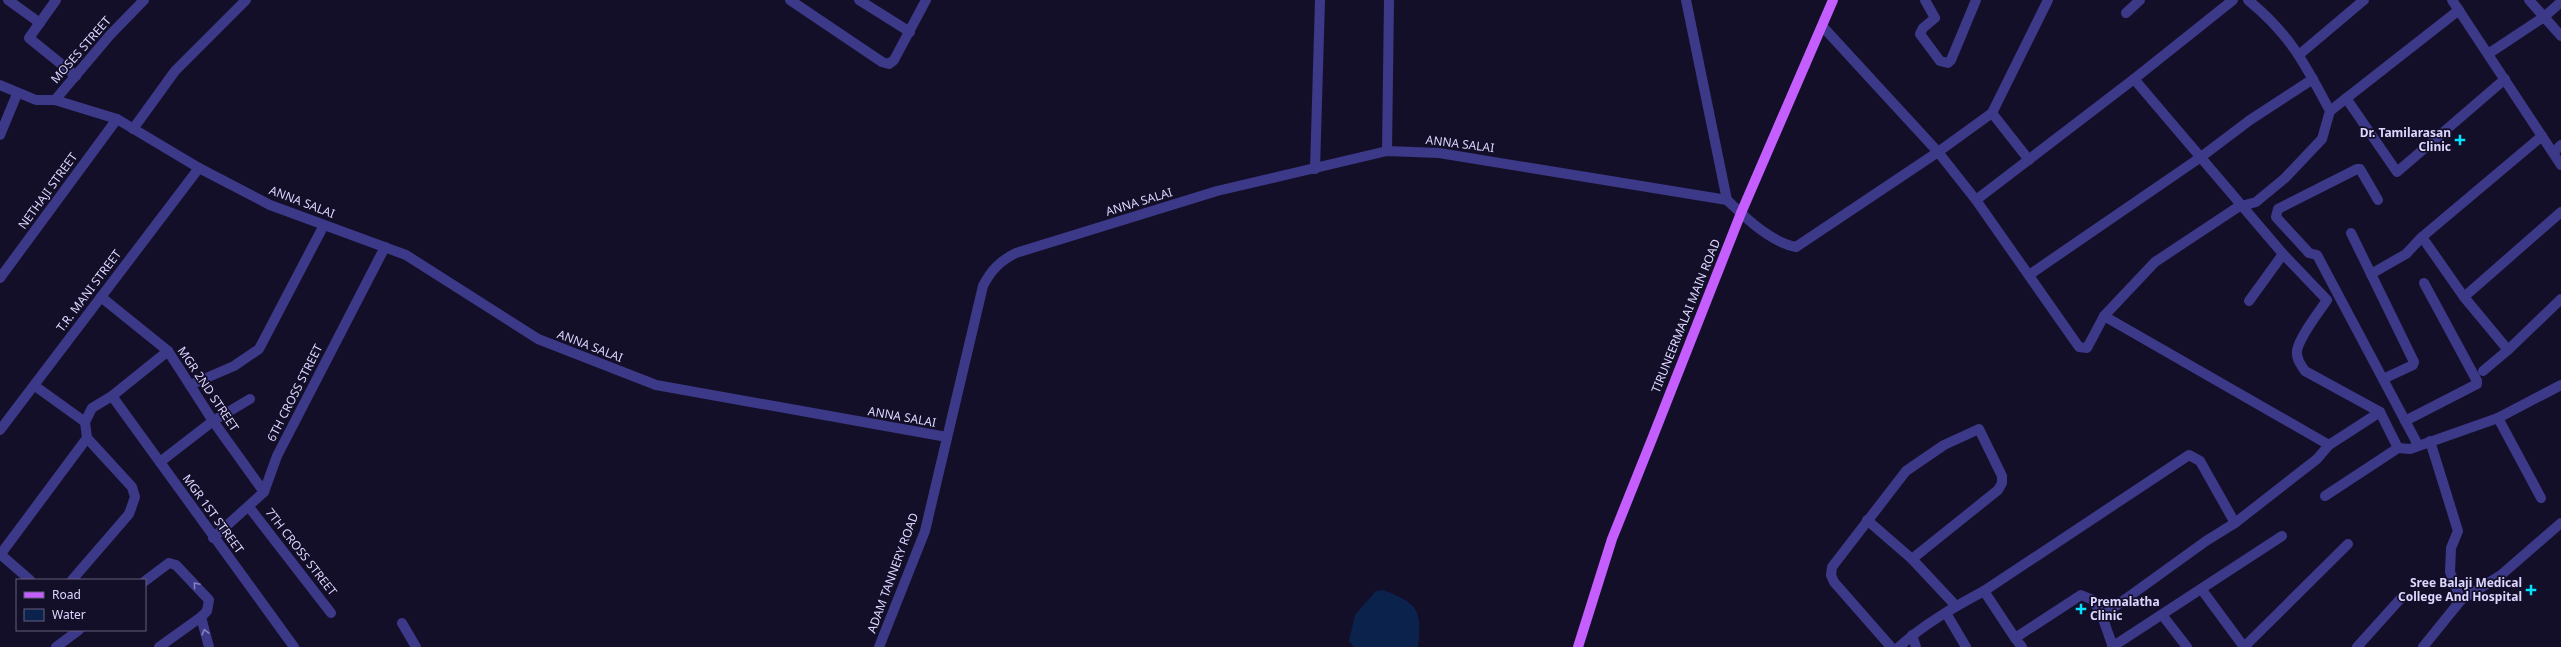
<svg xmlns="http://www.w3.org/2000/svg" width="2561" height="647" font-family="'Noto Sans',sans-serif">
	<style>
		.water { fill: #0b224c }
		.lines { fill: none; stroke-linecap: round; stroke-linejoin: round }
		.minor { stroke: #3d3989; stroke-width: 10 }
		.major { stroke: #c55eff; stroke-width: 10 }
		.oneway { stroke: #8580be }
		.poi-dot { fill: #03e3ff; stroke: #140f29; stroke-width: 1.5 }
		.labels { text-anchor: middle; stroke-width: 3.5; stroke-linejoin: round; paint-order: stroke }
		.street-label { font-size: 12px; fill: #dcd7ff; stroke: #140f29 }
		.poi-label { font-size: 12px; font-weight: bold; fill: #dcd7ff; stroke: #140f29; text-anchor: end }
	</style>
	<rect width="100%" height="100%" fill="#140f29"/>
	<path class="water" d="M1383,590C1419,604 1422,610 1418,647H1354L1349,641L1355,615L1376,591Z"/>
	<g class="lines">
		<g class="minor">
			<polyline points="8,0 40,23"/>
			<polyline points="56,0 29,38 76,76"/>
			<polyline points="790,0 882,62 889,64 894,60 926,0"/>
			<polyline points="859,0 910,32"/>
			<polyline points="1686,0 1727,200"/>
			<polyline points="1925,0 1935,18 1923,28 1920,34 1940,61 1948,63 1951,60 1976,0"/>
			<path d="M2248,0C2290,34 2305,64 2330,111L2322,139L2285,178L2256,202L2238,207L2155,262L2104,316L2329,445"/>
			<polyline points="2452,0 2561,165"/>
			<polyline points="2529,0 2561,36"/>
			<polyline points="2126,13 2140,0"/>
			<polyline points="1823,27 1938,152 1976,200 2079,347 2087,348 2104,316"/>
			<polyline points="2300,54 2364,0"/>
			<polyline points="2488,54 2544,17 2561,2"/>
			<path d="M2134,79L2283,254L2327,300C2319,312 2299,337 2297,351C2296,359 2301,365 2305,371L2380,412"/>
			<polyline points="0,85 36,100 55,100 117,119 199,168 270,205 406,255 538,339 656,385 947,437"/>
			<polyline points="2346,98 2397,172 2505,79"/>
			<polyline points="55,100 110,35 144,0"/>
			<polyline points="2330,111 2459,10"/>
			<polyline points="133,129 175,71 246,0"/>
			<polyline points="0,135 17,94"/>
			<polyline points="2542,136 2422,237 2464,297 2561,212"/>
			<polyline points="1387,151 1389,0"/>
			<polyline points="2554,152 2561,145"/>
			<polyline points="2029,160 1992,113 2048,0"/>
			<polyline points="1315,169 1320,0"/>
			<polyline points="1976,200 2134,79 2233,0"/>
			<polyline points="2378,200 2360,169 2357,169 2278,209 2276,217 2309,253 2317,255 2418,445"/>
			<polyline points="2351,233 2414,362 2413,365 2383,379"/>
			<polyline points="2371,274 2406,254 2422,237"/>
			<polyline points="2029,275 2201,157 2250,120 2313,79"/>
			<polyline points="0,278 117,119"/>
			<polyline points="101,297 168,351 213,421 264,492"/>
			<polyline points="2464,297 2508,350"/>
			<polyline points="2249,301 2283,254"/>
			<polyline points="2483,371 2508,350 2561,299"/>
			<polyline points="190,385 234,366 259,349 324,225"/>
			<polyline points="35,386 85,422"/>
			<polyline points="112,396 294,647"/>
			<polyline points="2498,418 2541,498"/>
			<polyline points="2405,421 2477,384 2477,381 2424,283"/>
			<polyline points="0,430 199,168"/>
			<polyline points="160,462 213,421 250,399"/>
			<polyline points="2325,496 2398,448"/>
			<polyline points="249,507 331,613"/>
			<polyline points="1867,520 1912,559 1956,606"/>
			<polyline points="213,538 264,492 277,456 385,247"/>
			<polyline points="0,554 30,580"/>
			<polyline points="0,555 87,438"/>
			<polyline points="72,580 129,514 135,497 132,487 87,438 85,422 92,408 112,396 168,351"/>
			<polyline points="145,581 169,563 176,565 209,600 207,611 201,617 159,647"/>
			<polyline points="2202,590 2244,647 2348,544"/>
			<polyline points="1984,591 2189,455 2200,461 2235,523"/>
			<polyline points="2461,600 2501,575 2561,523"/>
			<polyline points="1946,613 1966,647"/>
			<polyline points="2102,616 2113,647"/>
			<polyline points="2163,616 2187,647"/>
			<polyline points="201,617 209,647"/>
			<polyline points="402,623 416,647"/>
			<polyline points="1912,635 1916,647"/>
			<polyline points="2015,638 2022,647"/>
			<polyline points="56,647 79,630"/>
			<path d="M879,647L925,531L983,286C991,270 1000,261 1016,253L1217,191L1387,151L1439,153L1727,200C1746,218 1770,242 1796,247L1938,152L1992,113"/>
			<polyline points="1891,647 1834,582 1831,575 1832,567 1906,471 1944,445 1979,429 2002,476 2002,483 1998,490 1912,559"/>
			<path d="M1899,647C1924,624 1954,607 1984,591L2015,638L2081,595L2093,600L2102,616L2206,541L2235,523L2317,459L2329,445L2380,412L2398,448L2410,449L2498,418L2561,385"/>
			<polyline points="2112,647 2282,536"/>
			<polyline points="2357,647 2402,597"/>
			<polyline points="2423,647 2461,600 2450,572 2451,548 2458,531 2430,441"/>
		</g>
		<polyline class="major" points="1578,647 1612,539 1652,439 1741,213 1833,0"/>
	</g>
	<defs><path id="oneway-chevron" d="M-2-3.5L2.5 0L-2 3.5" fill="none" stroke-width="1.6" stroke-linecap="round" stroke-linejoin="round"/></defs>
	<g class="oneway">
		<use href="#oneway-chevron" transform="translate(196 585) rotate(-130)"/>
		<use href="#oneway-chevron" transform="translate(205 632) rotate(-104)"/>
	</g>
	<g class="poi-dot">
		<path d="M2458 134h4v4h4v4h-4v4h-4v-4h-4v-4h4z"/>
		<path d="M2529 584h4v4h4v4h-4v4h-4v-4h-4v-4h4z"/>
		<path d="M2079 603h4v4h4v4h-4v4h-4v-4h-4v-4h4z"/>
	</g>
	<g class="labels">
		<g class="street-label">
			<text transform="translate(81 50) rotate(-49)" y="4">MOSES STREET</text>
			<text transform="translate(1460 144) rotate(7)" y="4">ANNA SALAI</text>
			<text transform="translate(48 191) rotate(-54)" y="4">NETHAJI STREET</text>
			<text transform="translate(302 202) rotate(21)" y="4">ANNA SALAI</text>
			<text transform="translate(1139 202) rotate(-17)" y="4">ANNA SALAI</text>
			<text transform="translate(89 291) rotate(-53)" y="4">T.R. MANI STREET</text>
			<text transform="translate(1686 316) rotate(-68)" y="4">TIRUNEERMALAI MAIN ROAD</text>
			<text transform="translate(590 346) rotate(21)" y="4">ANNA SALAI</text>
			<text transform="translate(208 389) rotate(56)" y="4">MGR 2ND STREET</text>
			<text transform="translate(295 393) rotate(-63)" y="4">6TH CROSS STREET</text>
			<text transform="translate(902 417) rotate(10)" y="4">ANNA SALAI</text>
			<text transform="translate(213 514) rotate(54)" y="4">MGR 1ST STREET</text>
			<text transform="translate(301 552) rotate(52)" y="4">7TH CROSS STREET</text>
			<text transform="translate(893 573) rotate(-70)" y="4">ADAM TANNERY ROAD</text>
		</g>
		<g class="poi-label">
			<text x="2451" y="137">Dr. Tamilarasan<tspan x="2451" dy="14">Clinic</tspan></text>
			<text x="2522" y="587">Sree Balaji Medical<tspan x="2522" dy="14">College And Hospital</tspan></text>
			<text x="2090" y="606" text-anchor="start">Premalatha<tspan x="2090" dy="14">Clinic</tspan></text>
		</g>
	</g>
	<rect x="16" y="579" width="130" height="52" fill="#140f29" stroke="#645f7f"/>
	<rect x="24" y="592" width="20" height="6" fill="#c55eff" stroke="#645f7f"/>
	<text x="52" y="599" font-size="12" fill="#dcd7ff">Road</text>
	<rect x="24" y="609" width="20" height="12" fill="#0b224c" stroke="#645f7f"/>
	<text x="52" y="619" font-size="12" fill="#dcd7ff">Water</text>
</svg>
